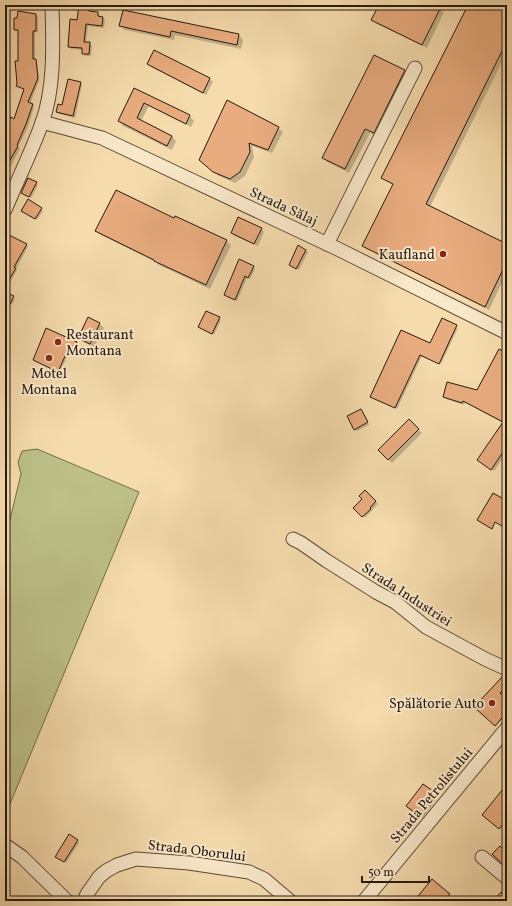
<svg xmlns="http://www.w3.org/2000/svg" width="512" height="906" font-family="Vollkorn,serif">
	<style>
		.green { fill: #bdc089; stroke: #726d4e }
		.shadow { fill: #0003 }
		.building { fill: #e9ac7f; stroke: #261a12 }
		.lines { fill: none; stroke-linecap: round; stroke-linejoin: round }
		.minor-casing { stroke: #5a4a39; stroke-width: 15 }
		.minor { stroke: #f9e8ca; stroke-width: 13 }
		.poi-dot { fill: #8f2418; stroke: #f9e8ca; stroke-width: 1.5 }
		.labels { text-anchor: middle; stroke-width: 4; stroke-linejoin: round; paint-order: stroke }
		.street-label { font-size: 14px; fill: #261a12; stroke: #f9e8ca }
		.poi-label { font-size: 14px; fill: #261a12; stroke: #f9e8ca; text-anchor: end }
	</style>
	<rect width="100%" height="100%" fill="#f6dcad"/>
	<filter id="stains"><feTurbulence type="fractalNoise" baseFrequency=".005" numOctaves="4"/><feColorMatrix values="0 0 0 0 .2 0 0 0 0 .09 0 0 0 0 .02 0 0 0 .5 -.17"/></filter>
	<radialGradient id="worn" r=".72"><stop offset=".6" stop-color="#630" stop-opacity="0"/><stop offset="1" stop-color="#630" stop-opacity=".3"/></radialGradient>
	<polygon class="green" points="37,449 139,492 5,816 5,540 21,474 18,462 22,451"/>
	<g class="shadow">
		<polygon points="71,5 92,5 91,13 98,13 100,17 103,18 105,20 104,28 88,26 86,43 90,43 92,46 91,56 85,56 83,53 83,50 71,49 69,47 78,21 79,8 73,7"/>
		<polygon points="380,5 434,5 440,8 444,12 427,48 377,24 373,20"/>
		<polygon points="469,5 507,5 507,52 430,207 507,245 507,272 489,310 367,249 364,246 393,185 386,181 382,178"/>
		<polygon points="19,12 36,15 38,17 38,32 35,32 35,59 37,62 39,81 30,104 34,107 28,127 18,147 20,148 5,178 5,140 15,120 25,90 17,85 19,62 19,32 15,30"/>
		<polygon points="120,25 239,35 243,40 241,49 175,35 174,40 125,30"/>
		<polygon points="155,51 210,79 213,82 206,95 151,67 148,64"/>
		<polygon points="404,71 409,76 378,137 370,133 349,173 327,162 323,157"/>
		<polygon points="80,83 82,85 75,118 59,114 57,111 63,106"/>
		<polygon points="135,89 190,116 194,121 191,127 149,106 141,121 172,136 176,141 172,150 123,126 119,121"/>
		<polygon points="278,128 283,132 272,153 252,146 254,157 245,176 235,183 219,176 205,164"/>
		<polygon points="36,183 38,185 31,198 24,195"/>
		<polygon points="41,209 43,211 37,220 24,212"/>
		<polygon points="174,220 226,241 231,245 210,289 159,265 156,262 101,235 96,230"/>
		<polygon points="261,228 264,232 258,246 235,236 232,233"/>
		<polygon points="26,245 28,247 16,269 17,270 7,288 9,289 6,294 15,299 12,305 5,302 5,246"/>
		<polygon points="306,250 308,252 299,270 292,267 290,265"/>
		<polygon points="253,267 255,269 250,279 247,278 237,301 227,296 225,294"/>
		<polygon points="219,318 221,320 214,335 199,327"/>
		<polygon points="443,320 458,328 441,364 422,356 397,409 373,398 431,345"/>
		<polygon points="99,324 104,328 94,347 83,342 79,338"/>
		<polygon points="76,343 77,344 72,357 68,355 59,373 35,361"/>
		<polygon points="507,354 507,395 505,399 507,400 507,452 494,471 481,462 503,423 465,402 464,405 446,399 444,397 477,392"/>
		<polygon points="363,412 369,425 357,431 355,429"/>
		<polygon points="409,421 422,433 392,463 380,450"/>
		<polygon points="365,492 378,504 365,518 355,508 364,499"/>
		<polygon points="507,683 507,688 500,695 507,701 507,714 496,726 476,707"/>
		<polygon points="507,786 507,823 505,822 500,829 483,815"/>
		<polygon points="435,794 438,797 423,818 411,810"/>
		<polygon points="77,841 79,843 66,863 59,858"/>
		<polygon points="432,880 450,895 446,901 415,901"/>
	</g>
	<g class="building">
		<polygon points="79,5 89,5 89,11 98,12 98,16 103,17 102,26 86,24 84,42 90,42 89,54 82,54 82,48 68,47 70,19 77,20"/>
		<polygon points="379,5 436,5 441,7 422,45 371,20"/>
		<polygon points="468,5 507,5 507,41 426,204 507,244 507,261 485,307 362,246 393,184 381,178"/>
		<polygon points="123,10 239,34 237,45 171,31 170,37 119,26"/>
		<polygon points="18,11 36,14 36,31 33,31 33,59 36,59 38,78 28,102 33,104 26,124 17,145 18,146 5,169 5,129 11,117 14,119 24,89 16,86 17,83 15,61 18,61 18,30 14,30 14,18 17,18"/>
		<polygon points="154,50 210,78 203,93 147,64"/>
		<polygon points="374,55 405,70 374,133 365,129 345,169 322,158"/>
		<polygon points="68,79 81,82 73,116 56,112 58,104 62,105"/>
		<polygon points="134,88 190,115 186,124 144,103 137,118 172,136 167,146 118,121"/>
		<polygon points="227,100 279,127 268,150 249,143 250,152 240,172 230,179 213,172 199,160"/>
		<polygon points="28,178 37,182 29,197 21,193"/>
		<polygon points="116,190 174,218 175,216 227,240 206,285 154,261 154,260 95,231"/>
		<polygon points="28,199 42,208 35,219 21,211"/>
		<polygon points="238,217 262,228 254,244 231,233"/>
		<polygon points="9,235 27,244 14,267 16,268 5,287 5,244"/>
		<polygon points="298,245 306,250 296,269 289,265"/>
		<polygon points="239,259 254,266 248,278 245,276 235,300 224,295"/>
		<polygon points="5,292 14,296 10,304 5,301"/>
		<polygon points="206,311 220,317 212,334 198,327"/>
		<polygon points="88,317 100,323 90,344 78,338"/>
		<polygon points="442,318 457,325 439,364 420,355 395,408 370,397 401,330 430,343"/>
		<polygon points="46,328 77,342 70,356 66,354 58,372 33,360"/>
		<polygon points="499,349 507,353 507,389 503,397 507,399 507,446 491,470 477,460 503,422 463,401 462,403 443,397 447,382 477,390"/>
		<polygon points="361,409 368,422 354,430 347,416"/>
		<polygon points="409,419 419,429 388,460 378,450"/>
		<polygon points="365,490 376,501 370,508 371,509 362,517 353,508 362,499 359,496"/>
		<polygon points="493,493 507,501 507,529 495,522 492,529 477,520"/>
		<polygon points="502,677 507,682 507,686 500,693 507,699 507,712 495,726 474,707"/>
		<polygon points="423,784 436,793 419,816 406,806"/>
		<polygon points="507,784 507,819 499,829 482,815"/>
		<polygon points="69,834 78,840 64,862 55,857"/>
		<polygon points="500,846 507,853 507,868 492,854"/>
		<polygon points="432,879 450,894 444,901 414,901"/>
		<polygon points="501,892 507,898 507,901 493,901"/>
	</g>
	<g class="lines">
		<g class="minor-casing">
			<g id="minor">
				<polyline points="42,122 102,138 338,249 507,333"/>
				<path d="M5,210C17,181 31,153 42,123C55,87 53,43 52,5"/>
				<polyline points="327,244 415,68"/>
				<polyline points="293,539 301,543 327,561 376,592 395,602 426,627 485,659 507,669"/>
				<polyline points="5,845 22,857 67,901"/>
				<polyline points="482,857 507,878"/>
				<polyline points="84,901 87,894 99,877 106,871 117,865 136,859 189,863 249,872 264,879 290,901"/>
				<polyline points="364,901 507,728"/>
			</g>
		</g>
		<use href="#minor" class="minor"/>
	</g>
	<g class="poi-dot">
		<circle cx="443" cy="254" r="4"/>
		<circle cx="58" cy="342" r="4"/>
		<circle cx="49" cy="358" r="4"/>
		<circle cx="492" cy="703" r="4"/>
	</g>
	<g class="labels">
		<g class="street-label">
			<text transform="translate(284 206) rotate(25)" y="5">Strada Sălaj</text>
			<text transform="translate(407 594) rotate(33)" y="5">Strada Industriei</text>
			<text transform="translate(431 795) rotate(-50)" y="5">Strada Petrolistului</text>
			<text transform="translate(197 850) rotate(7)" y="5">Strada Oborului</text>
		</g>
		<g class="poi-label">
			<text x="435" y="259">Kaufland</text>
			<text x="66" y="339" text-anchor="start">Restaurant<tspan x="66" dy="16">Montana</tspan></text>
			<text x="49" y="378" text-anchor="middle">Motel<tspan x="49" dy="16">Montana</tspan></text>
			<text x="484" y="708">Spălătorie Auto</text>
		</g>
	</g>
	<rect width="512" height="906" fill="none" stroke="#f6dcad" stroke-width="20"/>
	<rect x="6" y="6" width="500" height="894" fill="none" stroke="#261a12" stroke-width="2"/>
	<rect x="10" y="10" width="492" height="886" fill="none" stroke="#261a12"/>
	<path d="M362 876v6h67v-6" fill="none" stroke="#261a12" stroke-width="2"/>
	<text x="368" y="876" font-size="12" fill="#261a12" stroke="#f9e8ca" stroke-width="3" paint-order="stroke">50 m</text>
	<rect width="100%" height="100%" filter="url(#stains)"/>
	<rect width="100%" height="100%" fill="url(#worn)"/>
</svg>
